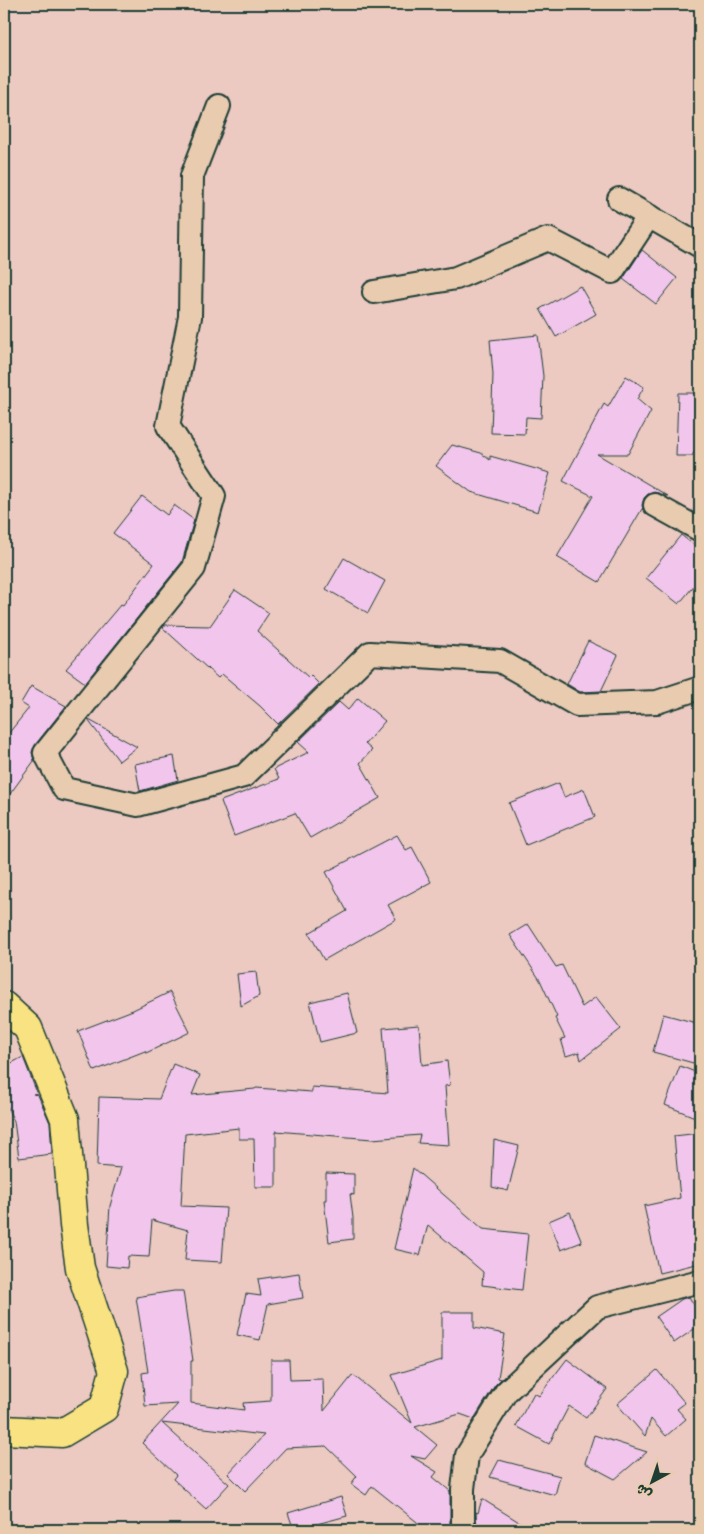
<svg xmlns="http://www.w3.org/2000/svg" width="704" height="1534" font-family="'Shantell Sans','Playpen Sans Arabic',sans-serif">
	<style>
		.building { fill: #f2c6ec; stroke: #1f3d34 }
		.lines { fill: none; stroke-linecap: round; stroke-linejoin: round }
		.minor-casing { stroke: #1f3d34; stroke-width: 26 }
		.primary-casing { stroke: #1f3d34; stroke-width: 31 }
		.minor { stroke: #e9ccb0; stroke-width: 22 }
		.primary { stroke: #f8e281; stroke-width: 28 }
	</style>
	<rect width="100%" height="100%" fill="#eccac2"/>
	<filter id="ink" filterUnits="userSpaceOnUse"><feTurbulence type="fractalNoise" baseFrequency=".02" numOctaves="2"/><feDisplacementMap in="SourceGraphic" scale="10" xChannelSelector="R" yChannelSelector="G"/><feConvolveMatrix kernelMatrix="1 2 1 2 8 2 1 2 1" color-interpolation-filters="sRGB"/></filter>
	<g filter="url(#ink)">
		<g class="building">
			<polygon points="642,250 677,278 656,304 623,279"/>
			<polygon points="580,286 596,314 556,337 540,309"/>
			<polygon points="538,335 543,376 541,418 526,417 525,434 491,433 493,374 490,340"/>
			<polygon points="626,376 644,387 637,399 651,411 628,454 597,454 668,496 654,492 648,494 644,498 642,505 643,510 642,509 599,582 557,557 593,496 563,481 604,404 608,407"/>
			<polygon points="678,393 700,393 700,442 692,456 676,456"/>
			<polygon points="452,445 481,453 490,460 490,456 550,473 538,512 471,492 436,466"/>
			<polygon points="142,496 167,515 174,505 194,520 182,562 85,683 66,669 121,604 123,605 154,564 113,533"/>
			<polygon points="681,535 700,550 700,578 679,604 646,578"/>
			<polygon points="344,558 385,581 368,613 326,589"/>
			<polygon points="235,590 269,613 257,631 308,677 310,675 319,684 278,724 260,706 222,674 218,678 163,628 165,625 210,626"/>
			<polygon points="588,641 618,655 601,691 580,692 567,684"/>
			<polygon points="31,686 66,706 35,745 32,752 34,761 4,802 4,739 29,708 21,703"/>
			<polygon points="358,698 385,721 365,744 372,750 360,763 380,798 310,838 295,813 234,836 221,801 279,779 274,769 309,752 298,742 339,702 348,710"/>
			<polygon points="88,720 89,720 137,747 119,761"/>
			<polygon points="174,756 178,780 140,791 135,764"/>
			<polygon points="559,783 564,797 584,789 595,817 526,845 509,803"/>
			<polygon points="397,835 406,850 412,847 431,882 388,905 396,919 324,960 309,933 347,911 326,872"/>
			<polygon points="528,924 556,967 562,965 582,1007 596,997 621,1029 581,1060 579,1052 566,1056 561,1039 565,1038 555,1018 557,1017 540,980 510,935"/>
			<polygon points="256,972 259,996 241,1006 237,974"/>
			<polygon points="170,992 190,1032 146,1053 145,1051 94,1071 78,1031 133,1010"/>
			<polygon points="347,993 357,1033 320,1042 310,1002"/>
			<polygon points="663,1014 700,1024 700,1052 697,1064 653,1052"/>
			<polygon points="419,1025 422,1065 447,1061 450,1085 445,1086 449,1145 418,1143 420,1135 372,1139 276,1131 276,1187 255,1187 254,1139 239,1139 239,1128 185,1134 181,1206 226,1208 222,1262 185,1260 188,1230 152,1220 149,1257 128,1256 127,1268 106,1266 110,1206 121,1168 97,1166 99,1097 159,1099 173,1064 200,1075 192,1095 255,1089 256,1088 312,1092 312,1087 388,1093 383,1028"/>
			<polygon points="23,1057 37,1093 33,1094 38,1095 50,1123 52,1154 19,1158 14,1121 6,1105 4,1106 4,1067"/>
			<polygon points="680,1066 700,1074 700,1119 665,1105"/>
			<polygon points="700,1133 700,1263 659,1273 644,1206 680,1198 674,1136"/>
			<polygon points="494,1140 519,1146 508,1191 492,1187"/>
			<polygon points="413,1168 483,1229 528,1234 522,1290 482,1285 483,1272 428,1225 420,1255 394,1249"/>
			<polygon points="326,1173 354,1174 354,1195 350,1194 353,1218 353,1239 329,1242 324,1200 326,1200"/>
			<polygon points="570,1212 582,1242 561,1250 549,1221"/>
			<polygon points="299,1273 303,1298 268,1304 260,1340 237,1335 246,1294 261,1296 258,1279"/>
			<polygon points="174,1291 183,1291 193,1361 191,1361 191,1403 244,1410 243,1403 271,1401 271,1360 289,1360 290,1380 323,1379 324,1411 353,1375 412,1423 392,1375 442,1360 442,1312 474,1312 474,1328 505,1334 498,1378 501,1379 495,1385 474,1419 460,1414 415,1427 437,1445 425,1459 411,1456 437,1472 433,1477 450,1491 450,1530 427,1530 372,1486 366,1495 351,1484 357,1476 326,1446 286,1448 245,1491 228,1474 264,1435 162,1423 229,1484 206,1509 173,1479 176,1475 142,1443 178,1404 145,1406 142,1373 148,1372 136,1297"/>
			<polygon points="689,1297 700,1314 700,1325 674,1343 656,1317 682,1299"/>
			<polygon points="567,1359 607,1389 586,1418 569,1406 549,1444 516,1426 534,1393 539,1396"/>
			<polygon points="657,1370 685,1403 677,1409 686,1419 666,1436 651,1419 645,1436 617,1404"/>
			<polygon points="594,1435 647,1452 615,1479 585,1463"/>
			<polygon points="499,1460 560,1476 555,1495 490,1477"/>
			<polygon points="341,1497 347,1516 294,1530 288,1513"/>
			<polygon points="482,1499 532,1530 477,1530 476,1512 478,1513"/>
		</g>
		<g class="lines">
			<g class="minor-casing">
				<g id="minor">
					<polyline points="219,106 192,176 190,317 168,426 214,496 194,568 45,753 64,789 138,805 244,776 370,653 500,661 577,705 657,702 700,688"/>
					<polyline points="619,199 700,246"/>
					<polyline points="374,292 456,278 548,239 612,272 649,216"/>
					<polyline points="655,505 700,530"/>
					<polyline points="464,1530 463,1528 463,1489 467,1455 506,1392 597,1307 700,1281"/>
				</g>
			</g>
			<g class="primary-casing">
				<polyline id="primary" points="4,1006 28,1028 65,1119 74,1225 80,1268 114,1371 104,1408 62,1433 4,1430"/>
			</g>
			<use href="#minor" class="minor"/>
			<use href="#primary" class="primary"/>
		</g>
	</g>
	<rect width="704" height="1534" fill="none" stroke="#e9ccb0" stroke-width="20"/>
	<rect x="10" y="10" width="684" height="1514" fill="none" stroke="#1f3d34" stroke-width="2" filter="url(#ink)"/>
	<g transform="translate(652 1482) rotate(220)" stroke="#e9ccb0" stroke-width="4" paint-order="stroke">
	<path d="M0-4L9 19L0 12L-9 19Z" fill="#1f3d34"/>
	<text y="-8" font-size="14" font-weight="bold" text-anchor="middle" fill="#1f3d34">ش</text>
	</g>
</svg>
